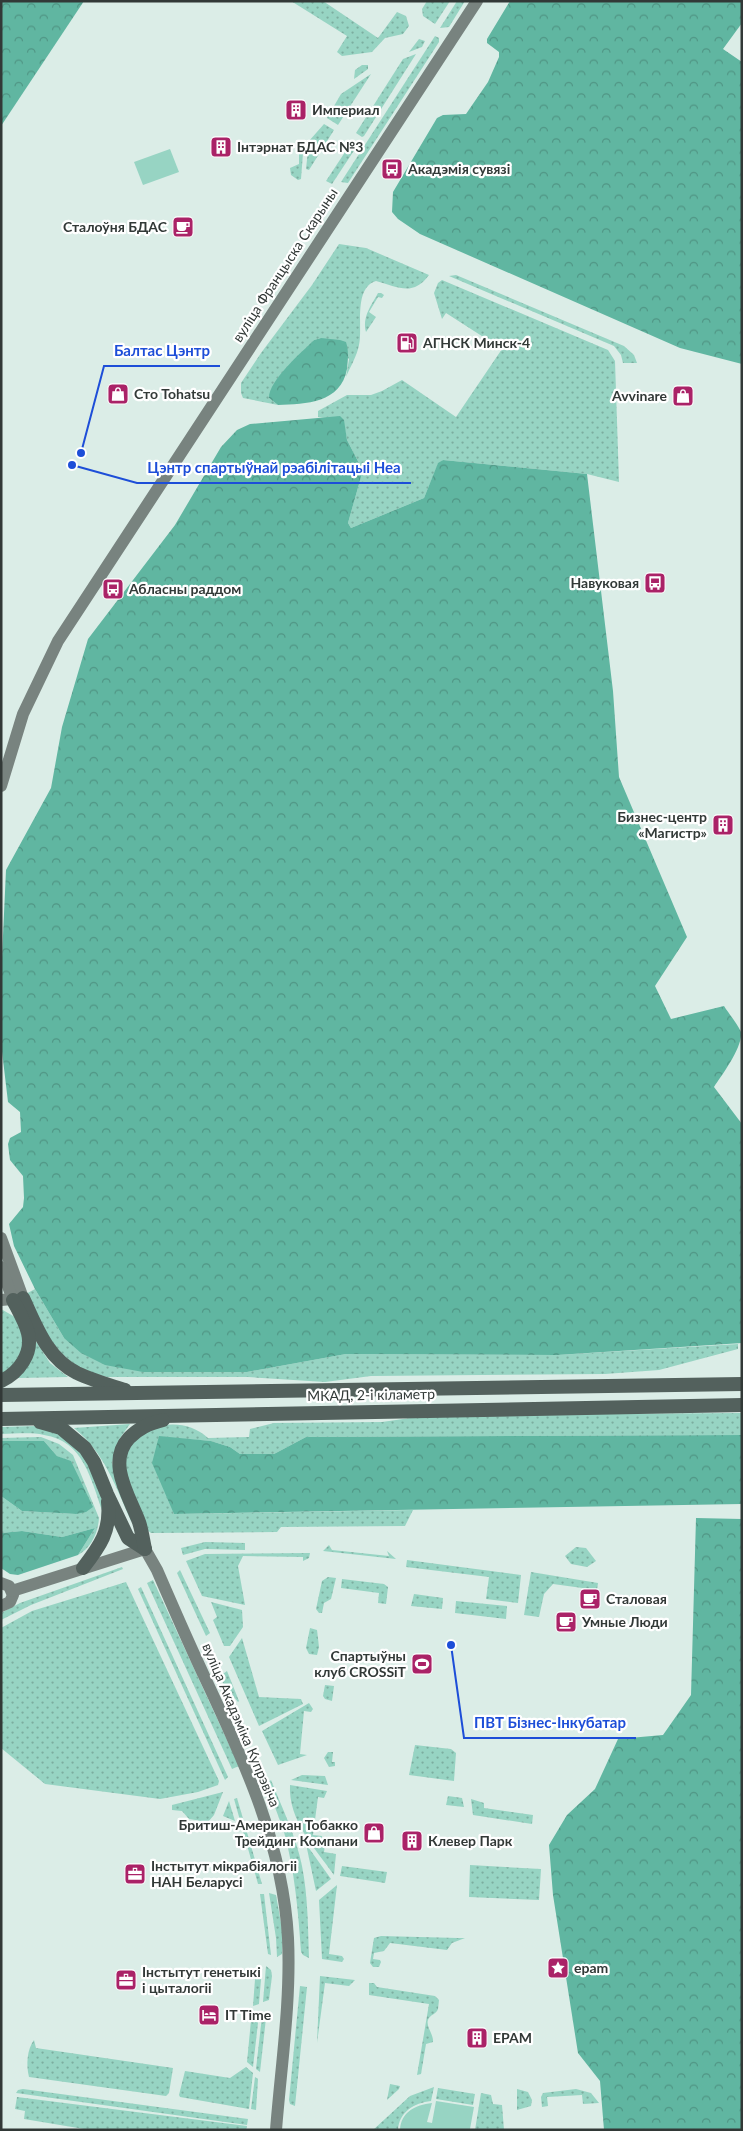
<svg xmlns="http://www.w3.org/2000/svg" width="743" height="2131" font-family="Lato,sans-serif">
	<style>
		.grass { fill: url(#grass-dots) }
		.forest { fill: url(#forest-crowns) }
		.green { fill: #97d4c3 }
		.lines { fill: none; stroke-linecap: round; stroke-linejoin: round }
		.secondary { stroke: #78837f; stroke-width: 12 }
		.trunk { stroke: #53615d; stroke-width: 14 }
		.labels { text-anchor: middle; stroke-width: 4.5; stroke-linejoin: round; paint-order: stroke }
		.poi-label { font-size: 14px; font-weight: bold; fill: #323937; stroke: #fff; text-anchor: start }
		.street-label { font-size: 14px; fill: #323937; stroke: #fff }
		.leader { fill: none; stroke: #1d4ed8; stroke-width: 2 }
		.callout-dot { fill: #1d4ed8; stroke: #fff; stroke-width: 2 }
		.callout-label { font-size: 15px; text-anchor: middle; font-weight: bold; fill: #1d4ed8; stroke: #fff; stroke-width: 4.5; stroke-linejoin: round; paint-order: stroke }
	</style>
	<defs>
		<pattern id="grass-dots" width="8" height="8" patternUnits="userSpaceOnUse" patternTransform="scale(1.25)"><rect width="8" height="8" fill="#97d4c3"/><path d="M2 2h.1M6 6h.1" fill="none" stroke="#7cad9f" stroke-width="1.8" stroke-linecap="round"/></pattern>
		<pattern id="forest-crowns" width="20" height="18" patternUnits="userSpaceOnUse" patternTransform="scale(1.25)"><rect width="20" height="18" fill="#60b6a1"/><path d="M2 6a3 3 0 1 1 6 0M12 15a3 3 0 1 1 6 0" fill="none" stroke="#509584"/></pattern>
	</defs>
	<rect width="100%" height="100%" fill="#dbede7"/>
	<g class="grass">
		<polygon points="291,1 323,1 378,38 397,12 406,16 409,26 403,34 385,38 372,52 342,56 337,52 347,36"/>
		<polygon points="427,1 450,1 435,24 423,16 422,9"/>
		<polygon points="457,1 465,1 449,27 440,28"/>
		<polygon points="435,36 439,38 439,42 348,183 341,182"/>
		<polygon points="419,39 425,41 422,47 409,52"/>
		<polygon points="416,54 364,136 362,137 356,133 403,59"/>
		<polygon points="362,65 368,65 368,69 354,79 355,70"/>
		<polygon points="371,74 338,125 327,118 341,94"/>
		<polygon points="324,124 334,130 309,170 306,169 309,141"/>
		<polygon points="351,143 357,146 332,184 326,181"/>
		<polygon points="299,153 303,153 301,179 298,180 291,175 290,168 299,164"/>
		<path d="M339,244L366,248L429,275C413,297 398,287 376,281C353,288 363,328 359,345C357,356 350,367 346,377L349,359L321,338L314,340L279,377L269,398L278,405L243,398L241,393V383L261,353L312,285Z"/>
		<polygon points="456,275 624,346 634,355 637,363 623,363 621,355 614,346 449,276"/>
		<polygon points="442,280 608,350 615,361 619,482 587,474 443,460 438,464 424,498 351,528 348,523 361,477 361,467 347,440 343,420 318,417 318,411 347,395 371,395 382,391 402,380 456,417 502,349 446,313 442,319 434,293 438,283"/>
		<path d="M378,293H381L384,295L382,298L378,297L369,312L376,317L366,332C362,317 371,306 378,293Z"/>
		<path d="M35,1289L64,1338L247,1372L346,1354L557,1355L738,1344V1349L659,1370L605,1374L371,1376L325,1382L248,1377H107C58,1367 48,1334 24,1295Z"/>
		<polygon points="1,1309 15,1317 24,1335 20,1362 1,1378"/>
		<polygon points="35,1340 50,1363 68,1377 18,1378"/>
		<path d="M742,1413V1435L306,1437L274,1454H240L230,1447L211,1441L159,1437L174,1514L413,1510L405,1526L281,1527L277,1532L151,1533L146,1529C142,1518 122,1476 123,1468C126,1426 179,1411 208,1438L249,1437L250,1429L274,1423L382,1422L431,1415Z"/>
		<path d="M130,1424L120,1438L112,1463L134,1520L131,1521C116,1487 104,1452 74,1428Z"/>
		<path d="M37,1426L46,1427L83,1447L104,1504L103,1513C91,1480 84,1441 44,1435C30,1432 15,1434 1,1434V1427Z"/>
		<path d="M41,1437L59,1444L73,1455L99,1518C98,1533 91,1548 78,1555L95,1528L62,1537L22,1531L1,1533V1496L22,1511L76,1514L71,1462L57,1456L44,1441H1V1438Z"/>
		<polygon points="205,1542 245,1543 245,1550 205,1549 183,1555 181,1548"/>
		<polygon points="329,1545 332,1550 389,1556 387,1551 396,1559 323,1551"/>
		<polygon points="576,1547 586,1548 596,1561 587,1567 571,1564 565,1556"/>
		<polygon points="310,1553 309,1558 303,1561 303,1557 243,1556 238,1566 245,1605 202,1596 186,1561 205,1554"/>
		<polygon points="407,1560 521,1575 518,1603 486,1599 489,1577 406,1567"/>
		<polygon points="122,1567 123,1569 31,1605 1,1620 1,1613 20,1603"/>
		<polygon points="180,1570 210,1633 206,1636 177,1573"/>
		<polygon points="531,1572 598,1583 597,1590 553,1584 544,1594 539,1617 524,1615"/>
		<polygon points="328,1577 336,1578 331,1599 324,1603 322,1613 319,1613 316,1609 322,1581"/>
		<polygon points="342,1579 384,1584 388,1587 386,1604 378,1603 379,1593 341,1588"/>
		<polygon points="153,1580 239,1766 232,1769 147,1583"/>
		<polygon points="126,1582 219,1781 218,1785 198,1792 160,1799 45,1784 1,1748 1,1628 32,1611"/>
		<polygon points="141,1587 228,1777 225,1780 138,1589"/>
		<polygon points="414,1594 443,1598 442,1609 411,1606"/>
		<polygon points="456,1601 507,1606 506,1619 455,1613"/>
		<polygon points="211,1602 242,1610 243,1627 230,1646 224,1646 213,1620 217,1617"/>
		<polygon points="310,1628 317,1630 319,1647 317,1655 309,1654 306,1648"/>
		<polygon points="242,1638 259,1697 301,1699 303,1704 259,1726 229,1657"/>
		<polygon points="227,1671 239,1701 238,1702 224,1685 220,1676"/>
		<polygon points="325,1685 334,1686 332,1701 325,1699 323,1696"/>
		<polygon points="309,1703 313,1709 311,1712 304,1711 300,1754 307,1755 278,1765 262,1731"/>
		<polygon points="415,1745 451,1749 456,1753 454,1781 409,1775"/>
		<polygon points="328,1752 333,1752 332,1762 335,1762 335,1766 329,1767 324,1758"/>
		<polygon points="302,1775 325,1776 328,1785 291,1780"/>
		<path d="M271,1780C282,1808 296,1836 302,1866C308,1896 308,1928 309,1958L303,1955L301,1952C298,1911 295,1872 284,1832C279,1817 273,1803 268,1788L267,1784Z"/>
		<path d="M290,1785L327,1791L324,1798L318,1797L313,1835L322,1836L321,1846H325L324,1852L336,1854L334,1875C315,1848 288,1820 290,1785Z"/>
		<polygon points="223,1792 214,1815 208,1822 189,1819 182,1811 172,1810 172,1805"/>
		<polygon points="448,1796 462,1798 464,1807 446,1805"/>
		<polygon points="237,1798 262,1884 258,1884 234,1799"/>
		<polygon points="471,1799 484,1803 484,1808 533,1815 532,1824 473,1815"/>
		<polygon points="229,1801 235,1821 223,1816"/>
		<polygon points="306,1844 331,1879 316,1891"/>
		<polygon points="470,1865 541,1869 539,1900 469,1897"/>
		<polygon points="342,1866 387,1872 385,1883 340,1876"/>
		<polygon points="337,1885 329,1954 342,1956 344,1959 342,1962 322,1959 319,1900"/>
		<polygon points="269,1893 276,1895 283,1934 282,1954 277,1957 276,1938"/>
		<polygon points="260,1894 264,1894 271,1955 268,1954"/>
		<polygon points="381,1936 458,1938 465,1938 452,1943 447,1950 390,1943 384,1951 374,1953 373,1959 380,1960 381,1962 379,1967 373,1967 370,1963 374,1938"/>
		<polygon points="256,1966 262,1967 259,2004 253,2006"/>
		<polygon points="266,1966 271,1970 272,1976 269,2000 263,2002"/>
		<polygon points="320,1976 355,1980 349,1986 325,1983 317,2043"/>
		<path d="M369,1983H374L377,1987L435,1996L439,2000L438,2009C436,2014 432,2014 429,2018C424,2025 434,2034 433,2042L426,2044L421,2074L417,2075L429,2004L369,1995Z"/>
		<polygon points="300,1986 307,1987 295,2106 290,2104 289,2100"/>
		<polygon points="252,2010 259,2014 253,2067 247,2062"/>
		<polygon points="262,2016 266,2018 260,2072 256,2069"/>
		<path d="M34,2040L36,2048L173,2068L169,2093L166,2096L29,2077C26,2065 27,2049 34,2040Z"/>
		<polygon points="246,2067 253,2073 249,2109 180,2097 179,2095 185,2071 230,2078"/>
		<polygon points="255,2077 258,2079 256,2110 251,2109"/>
		<polygon points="390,2084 400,2086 399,2089 387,2100"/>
		<path d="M434,2087L431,2101C414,2103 399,2112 398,2130H373L410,2096Z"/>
		<polygon points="438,2088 475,2094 473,2105 436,2099"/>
		<polygon points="23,2089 248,2119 247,2125 16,2093 18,2090"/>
		<polygon points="517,2089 528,2092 532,2100 531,2106 517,2110"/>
		<polygon points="576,2089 591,2093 599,2103 583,2104 582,2095 547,2097 548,2106 542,2107 541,2097 543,2093"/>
		<polygon points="481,2093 491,2095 493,2104 502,2105 504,2130 475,2130"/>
		<polygon points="17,2097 247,2126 246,2130 90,2130 24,2119 25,2111 15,2109"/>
	</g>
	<g class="forest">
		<polygon points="1,1 84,1 1,126"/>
		<polygon points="510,1 742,1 742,23 723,49 742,62 742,364 680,348 420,234 398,219 392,212 393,192 437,118 443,115 466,114 488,82 499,57 499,52 487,43 487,39"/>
		<path d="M321,338L340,340L346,342C349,351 348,360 347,369C341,403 306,404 278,405L269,398C269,380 301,353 314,340Z"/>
		<path d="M340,416L344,420L347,440L361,467V477L348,523L351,528L424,498L438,463L443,460L587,474L613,691L619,777L687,937L655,986L671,1019L724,1006C729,1014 737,1023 741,1032C743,1047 722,1075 714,1087L742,1124V1343L557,1355L346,1354L247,1372H143L105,1365L81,1353L64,1338L35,1289L14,1246L9,1224L23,1207L24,1198L23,1176L10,1160L8,1144L10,1138L21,1132L20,1112L8,1102L1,1043V979L6,870L51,788L62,727L88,639L175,525L221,447L237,430L250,424Z"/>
		<polygon points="742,1435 742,1504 174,1514 152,1463 159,1436 211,1441 230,1447 240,1454 274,1454 306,1437"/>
		<polygon points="1,1441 44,1441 57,1456 71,1461 93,1507 86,1512 76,1514 22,1511 1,1496"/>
		<polygon points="696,1518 742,1519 742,2130 604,2130 600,2081 578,2053 553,1895 549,1845 567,1815 595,1789 618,1739 663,1735 691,1695"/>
		<polygon points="95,1528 78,1555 18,1575 10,1574 1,1568 1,1533 22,1531 62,1537"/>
	</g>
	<g class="green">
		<polygon points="170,149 179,172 143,185 134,162"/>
		<path d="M436,2101L474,2107L470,2129L474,2130H400C401,2112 415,2105 432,2103L427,2122L432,2123Z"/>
	</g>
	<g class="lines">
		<g class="secondary">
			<polyline points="1,786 23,714 58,641 477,1"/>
			<polyline points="1,1238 23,1298 1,1300"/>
			<polyline points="1,1267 13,1300"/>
			<polyline points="1,1583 9,1586 13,1595 10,1602 1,1606"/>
			<path d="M12,1591L145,1549L157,1570C173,1607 189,1644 206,1680C245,1763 283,1845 288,1938C291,2002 281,2066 276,2130"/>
		</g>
		<g class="trunk">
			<path d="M23,1298C36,1326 47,1358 77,1373C92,1380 109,1385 125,1390"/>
			<path d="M1,1381C19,1373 33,1353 28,1333C25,1321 18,1310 13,1300"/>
			<polyline points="1,1395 742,1384"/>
			<polyline points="1,1419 742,1405"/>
			<polyline points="40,1422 61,1428 85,1448 94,1462 107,1494 128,1538 145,1549"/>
			<path d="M145,1549C143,1540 142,1531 139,1522C130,1497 106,1463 129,1438C139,1428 148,1424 163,1420"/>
			<path d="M83,1568C100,1546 111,1531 108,1502"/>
		</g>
	</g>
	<defs>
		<g id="building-square" transform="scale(1.125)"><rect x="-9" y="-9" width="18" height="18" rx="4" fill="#aa2267" stroke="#fff"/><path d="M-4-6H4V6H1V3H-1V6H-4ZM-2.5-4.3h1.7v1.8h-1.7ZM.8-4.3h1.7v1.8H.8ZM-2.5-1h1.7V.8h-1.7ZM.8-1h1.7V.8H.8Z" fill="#fff"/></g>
		<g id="bus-square" transform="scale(1.125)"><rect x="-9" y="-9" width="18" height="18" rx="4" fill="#aa2267" stroke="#fff"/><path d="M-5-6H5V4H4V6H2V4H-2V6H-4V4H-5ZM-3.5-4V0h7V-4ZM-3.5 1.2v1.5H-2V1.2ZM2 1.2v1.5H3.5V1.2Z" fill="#fff"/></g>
		<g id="cafe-square" transform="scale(1.125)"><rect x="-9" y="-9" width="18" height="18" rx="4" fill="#aa2267" stroke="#fff"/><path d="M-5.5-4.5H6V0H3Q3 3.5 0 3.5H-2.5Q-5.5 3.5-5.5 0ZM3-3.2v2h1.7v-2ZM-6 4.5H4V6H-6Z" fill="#fff"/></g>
		<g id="fuel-square" transform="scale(1.125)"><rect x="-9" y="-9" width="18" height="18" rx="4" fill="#aa2267" stroke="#fff"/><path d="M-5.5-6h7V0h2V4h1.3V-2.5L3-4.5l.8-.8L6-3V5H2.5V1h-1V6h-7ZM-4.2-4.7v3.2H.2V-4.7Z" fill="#fff"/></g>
		<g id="shop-square" transform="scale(1.125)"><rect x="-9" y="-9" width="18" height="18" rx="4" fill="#aa2267" stroke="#fff"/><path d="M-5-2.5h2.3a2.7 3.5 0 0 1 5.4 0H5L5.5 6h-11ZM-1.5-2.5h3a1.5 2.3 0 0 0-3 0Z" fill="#fff"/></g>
		<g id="stadium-square" transform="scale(1.125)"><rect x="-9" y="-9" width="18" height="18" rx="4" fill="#aa2267" stroke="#fff"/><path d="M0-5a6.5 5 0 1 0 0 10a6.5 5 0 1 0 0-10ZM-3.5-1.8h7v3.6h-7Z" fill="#fff"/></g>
		<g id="office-square" transform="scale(1.125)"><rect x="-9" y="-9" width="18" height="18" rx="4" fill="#aa2267" stroke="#fff"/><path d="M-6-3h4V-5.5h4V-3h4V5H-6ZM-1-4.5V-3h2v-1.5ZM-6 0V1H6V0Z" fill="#fff"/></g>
		<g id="sight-square" transform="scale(1.125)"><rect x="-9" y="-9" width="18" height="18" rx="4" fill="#aa2267" stroke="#fff"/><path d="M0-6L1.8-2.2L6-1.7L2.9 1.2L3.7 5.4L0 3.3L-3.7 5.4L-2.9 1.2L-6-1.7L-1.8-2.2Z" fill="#fff"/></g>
		<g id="hotel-square" transform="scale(1.125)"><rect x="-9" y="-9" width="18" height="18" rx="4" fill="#aa2267" stroke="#fff"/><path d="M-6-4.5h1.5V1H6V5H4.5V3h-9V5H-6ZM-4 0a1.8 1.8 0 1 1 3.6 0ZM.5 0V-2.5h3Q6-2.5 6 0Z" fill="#fff"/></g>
	</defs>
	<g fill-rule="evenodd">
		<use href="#building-square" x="296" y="110"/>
		<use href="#building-square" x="221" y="147"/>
		<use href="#bus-square" x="392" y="169"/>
		<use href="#cafe-square" x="183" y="227"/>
		<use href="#fuel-square" x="407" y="343"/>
		<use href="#shop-square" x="118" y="394"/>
		<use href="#shop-square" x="683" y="396"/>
		<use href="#bus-square" x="655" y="583"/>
		<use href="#bus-square" x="113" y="589"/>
		<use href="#building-square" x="723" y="825"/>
		<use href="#cafe-square" x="590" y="1599"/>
		<use href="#cafe-square" x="566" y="1622"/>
		<use href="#stadium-square" x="422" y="1664"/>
		<use href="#shop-square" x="374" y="1833"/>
		<use href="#building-square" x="412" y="1841"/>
		<use href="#office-square" x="135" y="1874"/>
		<use href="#sight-square" x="558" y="1968"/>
		<use href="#office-square" x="126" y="1980"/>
		<use href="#hotel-square" x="209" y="2015"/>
		<use href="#building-square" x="477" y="2038"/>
	</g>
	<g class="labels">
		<g class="poi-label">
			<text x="312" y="115">Империал</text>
			<text x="237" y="152">Інтэрнат БДАС №3</text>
			<text x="408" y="174">Акадэмія сувязі</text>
			<text x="167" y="232" text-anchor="end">Сталоўня БДАС</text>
			<text x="423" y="348">АГНСК Минск-4</text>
			<text x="134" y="399">Сто Tohatsu</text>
			<text x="667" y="401" text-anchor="end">Avvinare</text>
			<text x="639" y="588" text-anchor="end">Навуковая</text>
			<text x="129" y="594">Абласны раддом</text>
			<text x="707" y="822" text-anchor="end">Бизнес-центр<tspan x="707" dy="16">«Магистр»</tspan></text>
			<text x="606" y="1604">Сталовая</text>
			<text x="582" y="1627">Умные Люди</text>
			<text x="406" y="1661" text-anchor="end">Спартыўны<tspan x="406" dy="16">клуб CROSSiT</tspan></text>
			<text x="358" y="1830" text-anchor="end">Бритиш-Американ Тобакко<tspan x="358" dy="16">Трейдинг Компани</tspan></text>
			<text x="428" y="1846">Клевер Парк</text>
			<text x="151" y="1871">Інстытут мікрабіялогіі<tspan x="151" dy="16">НАН Беларусі</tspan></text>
			<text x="574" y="1973">epam</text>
			<text x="142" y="1977">Інстытут генетыкі<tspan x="142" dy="16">і цыталогіі</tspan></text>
			<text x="225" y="2020">IT Time</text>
			<text x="493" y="2043">EPAM</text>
		</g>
		<g class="street-label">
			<text transform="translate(285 265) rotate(-57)" y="5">вуліца Францыска Скарыны</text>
			<text transform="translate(371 1395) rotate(-1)" y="5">МКАД, 2-і кіламетр</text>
			<text transform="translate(241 1725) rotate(67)" y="5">вуліца Акадэміка Купрэвіча</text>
		</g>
	</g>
	<path class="leader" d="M81 453L104 366H220M72 465L137 483H411M451 1645L464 1738H636"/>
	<g class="callout-dot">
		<circle cx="81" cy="453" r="5"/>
		<circle cx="72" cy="465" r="5"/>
		<circle cx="451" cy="1645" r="5"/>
	</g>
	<g class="callout-label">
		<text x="162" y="356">Балтас Цэнтр</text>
		<text x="274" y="473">Цэнтр спартыўнай рэабілітацыі Неа</text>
		<text x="550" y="1728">ПВТ Бізнес-Інкубатар</text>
	</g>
	<rect width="743" height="2131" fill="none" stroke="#323937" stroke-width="5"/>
</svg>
